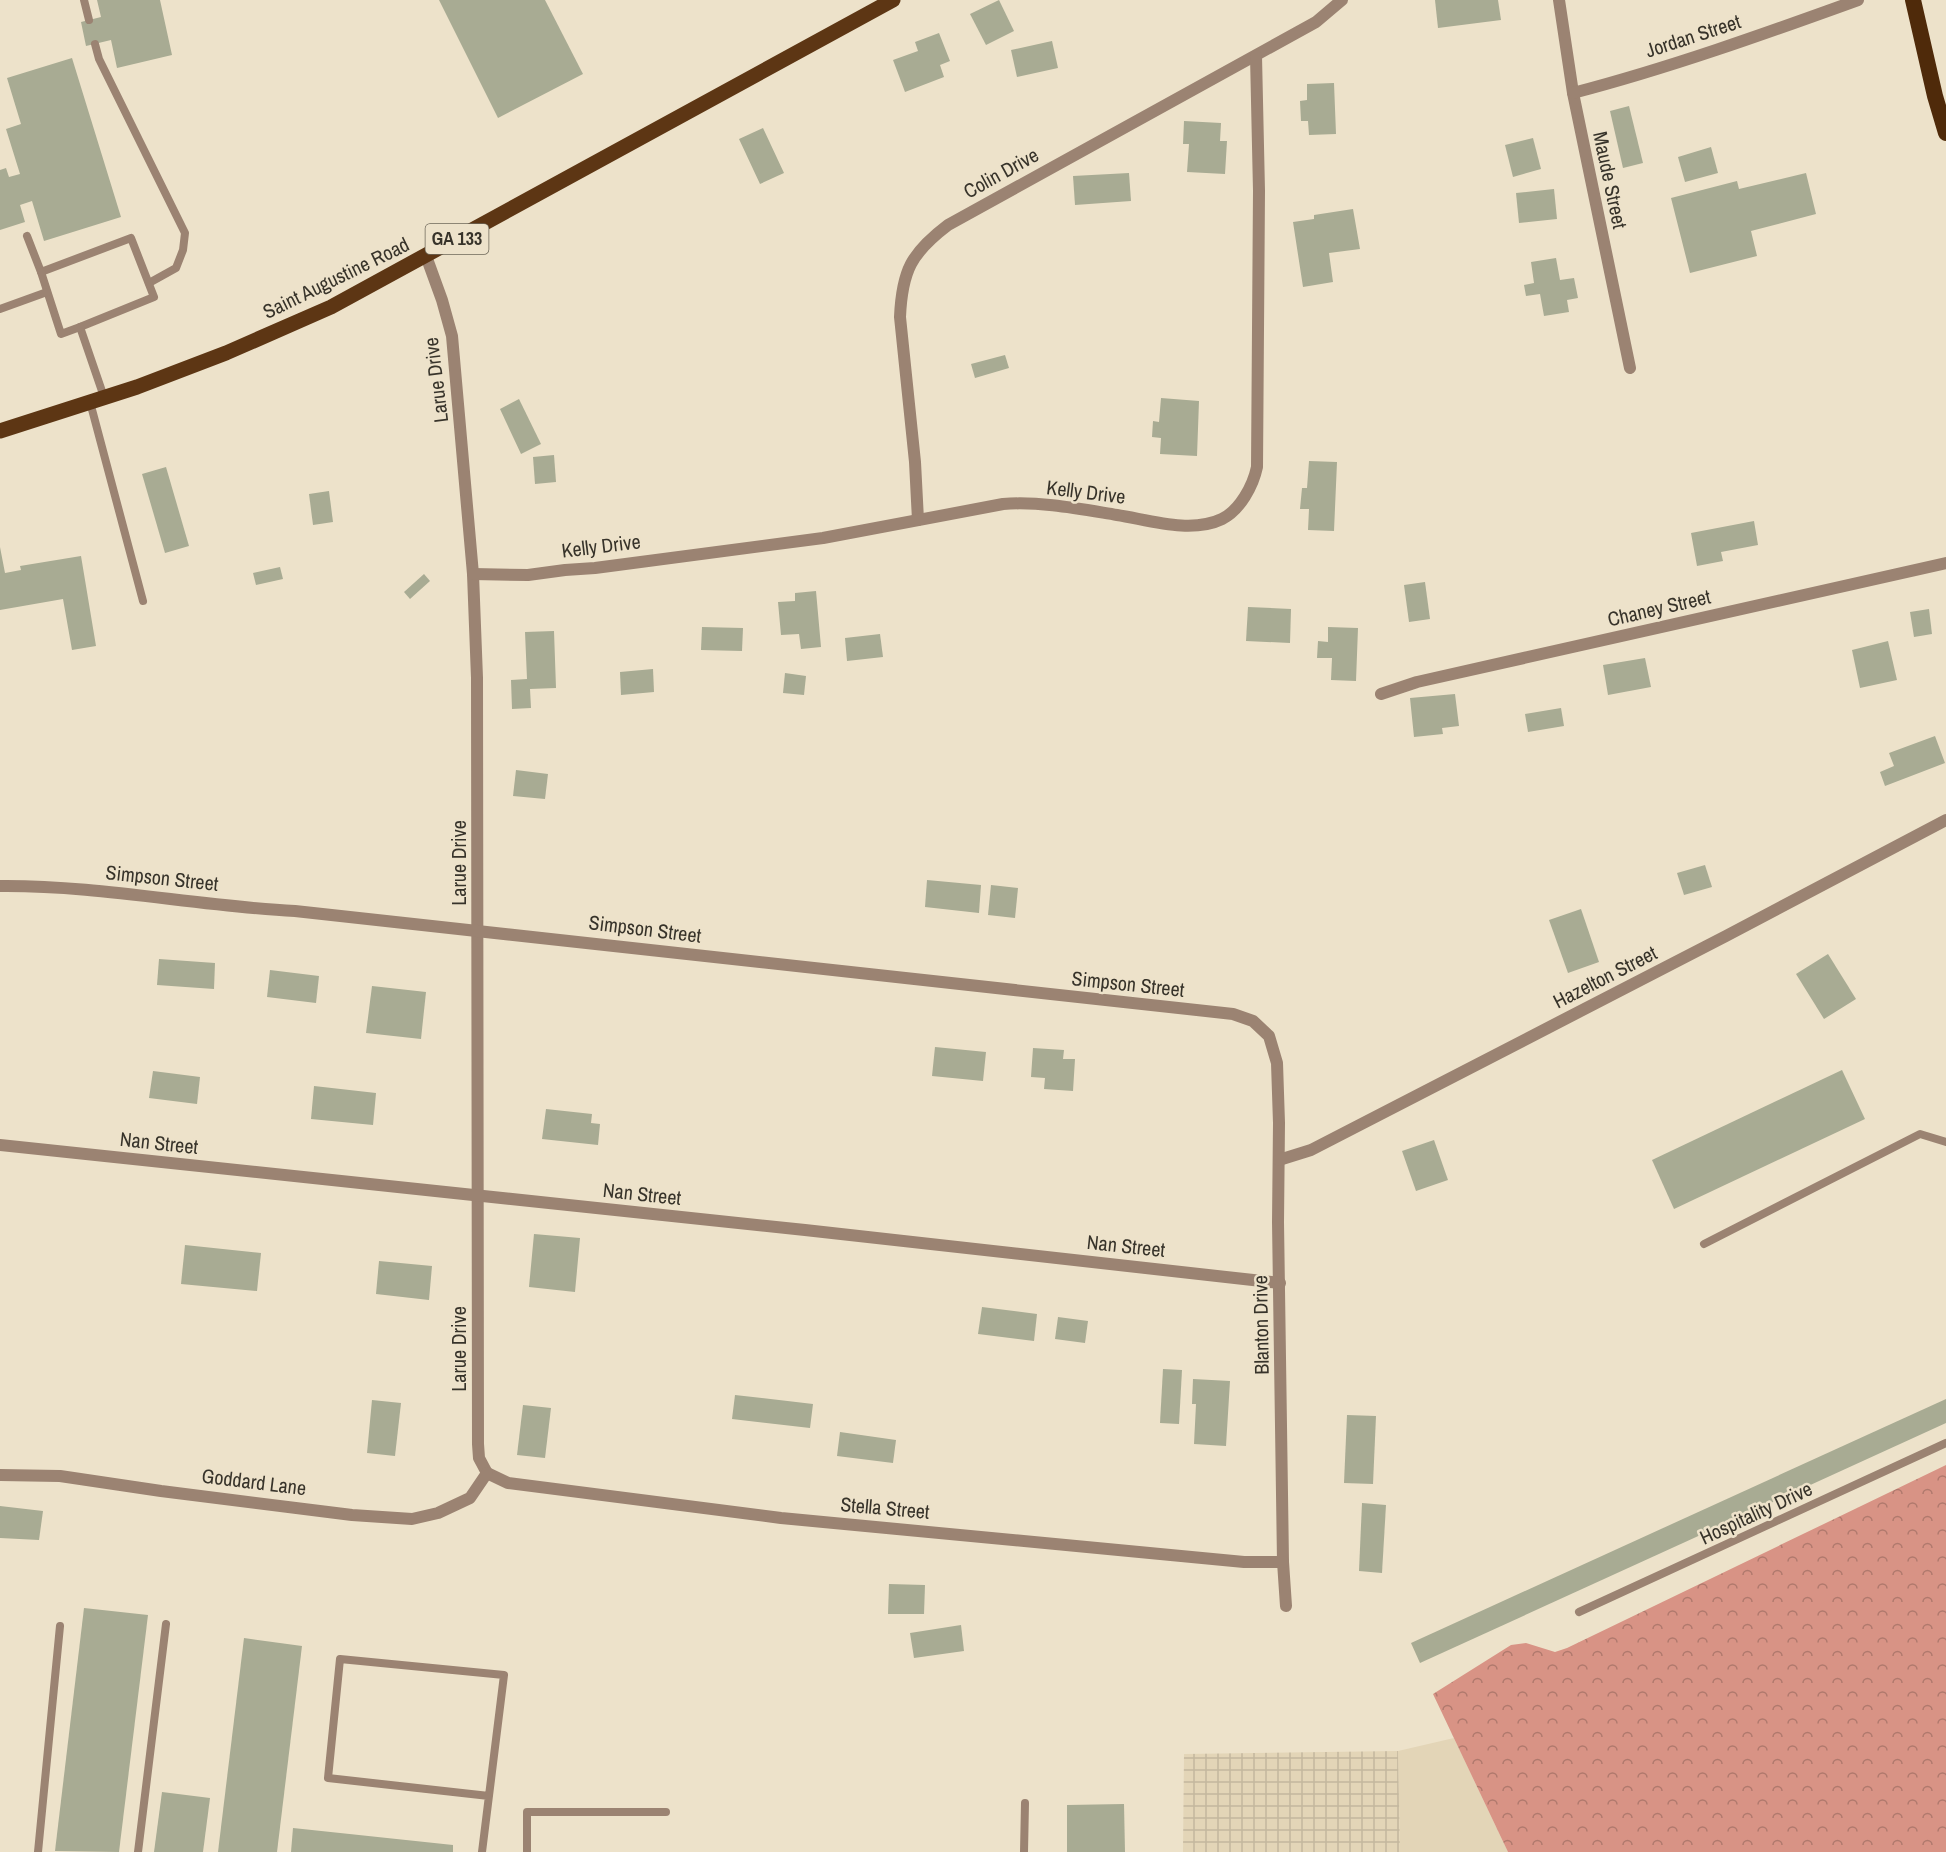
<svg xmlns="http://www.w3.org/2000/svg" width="1946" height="1852" font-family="'Archivo Narrow',sans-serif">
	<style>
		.built { fill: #e3d5b7 }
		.industrial { fill: url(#industrial-grid) }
		.forest { fill: url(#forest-crowns) }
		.building { fill: #a8ab93 }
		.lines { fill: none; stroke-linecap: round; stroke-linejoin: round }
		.service { stroke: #9b8372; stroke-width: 8 }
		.minor { stroke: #9b8372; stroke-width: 12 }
		.primary { stroke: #5d3614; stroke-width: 15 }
		.trunk { stroke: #4f2a0a; stroke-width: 16 }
		.labels { text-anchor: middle; stroke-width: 5; stroke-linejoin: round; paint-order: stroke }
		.shield { fill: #ede2ca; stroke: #6e685a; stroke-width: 1.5 }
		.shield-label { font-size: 18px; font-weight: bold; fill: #37332a }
		.street-label { font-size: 20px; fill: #37332a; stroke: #ede2ca }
	</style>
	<defs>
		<pattern id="industrial-grid" width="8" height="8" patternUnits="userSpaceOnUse" patternTransform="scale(1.5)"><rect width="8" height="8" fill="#e3d5b7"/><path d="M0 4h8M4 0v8" fill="none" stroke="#c3b79e"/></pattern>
		<pattern id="forest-crowns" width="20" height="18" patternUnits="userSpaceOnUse" patternTransform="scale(1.5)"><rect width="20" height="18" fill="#d89385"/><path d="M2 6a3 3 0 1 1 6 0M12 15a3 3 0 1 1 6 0" fill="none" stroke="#b0796d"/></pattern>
	</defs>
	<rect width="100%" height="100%" fill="#ede2ca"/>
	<polygon class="built" points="1454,1738 1508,1852 1400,1852 1398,1751"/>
	<polygon class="industrial" points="1398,1751 1400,1852 1183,1852 1184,1754"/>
	<polygon class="forest" points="1946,1465 1946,1852 1508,1852 1433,1694 1511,1645 1526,1643 1555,1652 1567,1648"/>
	<g class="building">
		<polygon points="97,0 160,0 172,55 117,68 111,40 86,46 81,22 101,17"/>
		<polygon points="439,0 545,0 583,74 498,118"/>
		<polygon points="999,0 1014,31 986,45 970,14"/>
		<polygon points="1435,0 1498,0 1501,20 1438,28"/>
		<polygon points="939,33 950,61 940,65 944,77 905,92 893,60 918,51 915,42"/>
		<polygon points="1052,41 1058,68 1017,77 1011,50"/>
		<polygon points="72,58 121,217 44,241 32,201 20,205 25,222 0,230 0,170 6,168 9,177 20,174 6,129 21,124 7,78"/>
		<polygon points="1334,83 1336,134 1309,135 1308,121 1301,121 1300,101 1307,100 1307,84"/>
		<polygon points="1629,106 1643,163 1623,168 1610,111"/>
		<polygon points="1184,121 1221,123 1220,141 1227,141 1225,174 1187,172 1189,144 1183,144"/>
		<polygon points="763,128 784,173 760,184 739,139"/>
		<polygon points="1533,138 1541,169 1513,177 1505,145"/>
		<polygon points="1711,147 1718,173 1685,182 1678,157"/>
		<polygon points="1129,173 1131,201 1075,205 1073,176"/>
		<polygon points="1806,173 1816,214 1751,231 1757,256 1690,273 1671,198 1737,181 1739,189"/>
		<polygon points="1554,189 1557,219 1519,223 1516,193"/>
		<polygon points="1353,209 1360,249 1329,253 1333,282 1303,287 1293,222 1314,219 1314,215"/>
		<polygon points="1556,258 1560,280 1574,278 1578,298 1567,300 1569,312 1544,316 1540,294 1526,296 1524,285 1534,283 1531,262"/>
		<polygon points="1005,355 1009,368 975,378 971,364"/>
		<polygon points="1161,398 1199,401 1197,456 1160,454 1161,438 1152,437 1153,421 1159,422"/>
		<polygon points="519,399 541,444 521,454 500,409"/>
		<polygon points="554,455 556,482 535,484 533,457"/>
		<polygon points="1309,461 1337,462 1334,531 1308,530 1309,509 1300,509 1302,488 1307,488"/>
		<polygon points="166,467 189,546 165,553 142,474"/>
		<polygon points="329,491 333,522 313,525 309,494"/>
		<polygon points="1754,521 1758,545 1721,552 1723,561 1697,566 1691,533"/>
		<polygon points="0,547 5,573 21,570 20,566 81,556 96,646 72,650 63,599 0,610"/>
		<polygon points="280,567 283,579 256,585 253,573"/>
		<polygon points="424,574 430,581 410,599 404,592"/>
		<polygon points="1425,582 1430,619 1409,622 1404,585"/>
		<polygon points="816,591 821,647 801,649 799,634 781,635 778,602 795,601 795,593"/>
		<polygon points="1248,607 1291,609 1290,643 1246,641"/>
		<polygon points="1929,609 1932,634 1914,637 1910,612"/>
		<polygon points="702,627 743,628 742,651 701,650"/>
		<polygon points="1328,627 1358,628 1356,681 1331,680 1332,658 1317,658 1318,641 1328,642"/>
		<polygon points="554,631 556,688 530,689 531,708 512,709 511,680 527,679 525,632"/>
		<polygon points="880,634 883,657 847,661 845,638"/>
		<polygon points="1888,641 1897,680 1860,688 1852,650"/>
		<polygon points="1645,658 1651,687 1608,695 1603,665"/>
		<polygon points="653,669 654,692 621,695 620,672"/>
		<polygon points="785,673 806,676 804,695 783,693"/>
		<polygon points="1455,694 1459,726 1442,728 1443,734 1414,737 1410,698"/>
		<polygon points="1561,708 1564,726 1528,732 1525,714"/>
		<polygon points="1935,736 1945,763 1885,786 1880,772 1894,766 1889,753"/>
		<polygon points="516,770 548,774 545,799 513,796"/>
		<polygon points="1705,865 1712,887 1684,895 1677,873"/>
		<polygon points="927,880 981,885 979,913 925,907"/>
		<polygon points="991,885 1018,888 1015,918 988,915"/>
		<polygon points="1581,909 1599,962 1568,973 1549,920"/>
		<polygon points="1828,954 1856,999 1824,1019 1796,974"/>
		<polygon points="159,959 215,963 214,989 157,985"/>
		<polygon points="270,970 319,976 316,1003 267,997"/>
		<polygon points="372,986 426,992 421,1039 366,1033"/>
		<polygon points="935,1047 986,1052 983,1081 932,1076"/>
		<polygon points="1033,1048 1064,1050 1063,1059 1075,1059 1073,1091 1044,1089 1045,1078 1031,1077"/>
		<polygon points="1842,1070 1865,1119 1674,1209 1652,1160"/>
		<polygon points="153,1071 200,1077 197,1104 149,1098"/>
		<polygon points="314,1086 376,1093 373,1125 311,1119"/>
		<polygon points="546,1109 592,1114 591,1123 600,1124 598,1145 542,1139"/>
		<polygon points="1434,1140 1448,1180 1416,1191 1402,1151"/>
		<polygon points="534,1234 580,1238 575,1292 529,1287"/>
		<polygon points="185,1245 261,1253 257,1291 181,1284"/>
		<polygon points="379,1261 432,1266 429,1300 376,1294"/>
		<polygon points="982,1307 1037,1314 1034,1341 978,1334"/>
		<polygon points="1058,1317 1088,1321 1085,1343 1055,1339"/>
		<polygon points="1163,1369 1182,1370 1179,1424 1160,1423"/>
		<polygon points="1193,1379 1230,1381 1226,1446 1194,1444 1196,1404 1192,1404"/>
		<polygon points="735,1395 813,1404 810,1428 732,1419"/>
		<polygon points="1946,1399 1946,1423 1420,1663 1411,1643"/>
		<polygon points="372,1400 401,1403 395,1456 367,1453"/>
		<polygon points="523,1405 551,1408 545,1458 517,1455"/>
		<polygon points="1347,1415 1376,1416 1373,1484 1344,1483"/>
		<polygon points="840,1432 896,1440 893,1463 837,1456"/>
		<polygon points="1362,1503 1386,1505 1382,1573 1359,1571"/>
		<polygon points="0,1506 43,1511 39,1540 0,1538"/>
		<polygon points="889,1584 925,1585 924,1614 888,1614"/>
		<polygon points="84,1608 148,1615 119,1852 55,1851"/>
		<polygon points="961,1625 964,1651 914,1658 910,1633"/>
		<polygon points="244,1638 302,1646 277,1852 218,1852"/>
		<polygon points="162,1792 210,1798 203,1852 154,1852"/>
		<polygon points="1124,1804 1125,1852 1067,1852 1067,1805"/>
		<polygon points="293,1828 453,1845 453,1852 291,1852"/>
	</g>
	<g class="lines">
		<g class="service">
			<polyline points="84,0 89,20"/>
			<polyline points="95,44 99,59 185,233 183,250 176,268 149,283"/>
			<polyline points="27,236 41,272 131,238 154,297 80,327 104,397"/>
			<polyline points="41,272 61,334 80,327"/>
			<polyline points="0,309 47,292"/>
			<polyline points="90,402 143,601"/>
			<polyline points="1704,1244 1920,1134 1946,1142"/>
			<polyline points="1579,1612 1946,1443"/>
			<polyline points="38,1852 60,1626"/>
			<polyline points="138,1852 166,1624"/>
			<polyline points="482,1852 504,1675 340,1659 328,1778 489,1796"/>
			<polyline points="527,1852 527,1812 666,1812"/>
			<polyline points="1024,1852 1025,1803"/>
		</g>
		<g class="minor">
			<polyline points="1559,0 1573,93 1630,368"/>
			<path d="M1573,93C1669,68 1764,34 1858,0"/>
			<polyline points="426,256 442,300 452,336 473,574 477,678 478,1444 479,1458 487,1473"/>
			<path d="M918,520L915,462L900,317C902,271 911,253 948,225L1316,22L1342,0"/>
			<path d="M473,574L528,575L565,570L595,568L823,538L1003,504C1040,501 1080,509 1117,515C1149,520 1191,534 1222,519C1240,510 1253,486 1257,467L1259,191L1256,56"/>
			<polyline points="1381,694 1417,682 1946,563"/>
			<path d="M0,886C99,885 196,906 295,911L1233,1014L1253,1021L1269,1036L1277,1063L1279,1123L1278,1222L1283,1562L1286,1606"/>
			<polyline points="0,1145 805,1230 1280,1283"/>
			<polyline points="1279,1160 1311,1150 1726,936 1946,820"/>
			<polyline points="487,1473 508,1483 781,1518 1244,1562 1283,1562"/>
			<polyline points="0,1475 60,1476 161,1491 352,1515 412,1519 438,1513 470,1498 487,1473"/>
		</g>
		<polyline class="primary" points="0,431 137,387 226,353 331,307 893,0"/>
		<polyline class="trunk" points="1913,0 1935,96 1946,133"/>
	</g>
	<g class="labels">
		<rect class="shield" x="425.5" y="224" width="63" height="30" rx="4.5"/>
		<g class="shield-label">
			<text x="457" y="245">GA 133</text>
		</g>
		<g class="street-label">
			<text transform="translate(1693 36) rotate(-18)" y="7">Jordan Street</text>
			<text transform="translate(1001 173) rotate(-29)" y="7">Colin Drive</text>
			<text transform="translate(1610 180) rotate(78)" y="7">Maude Street</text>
			<text transform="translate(336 278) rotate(-26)" y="7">Saint Augustine Road</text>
			<text transform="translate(436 380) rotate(-97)" y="7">Larue Drive</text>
			<text transform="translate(1086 492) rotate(7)" y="7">Kelly Drive</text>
			<text transform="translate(601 546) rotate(-7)" y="7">Kelly Drive</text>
			<text transform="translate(1659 608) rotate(-13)" y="7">Chaney Street</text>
			<text transform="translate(459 863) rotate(-90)" y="7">Larue Drive</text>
			<text transform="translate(162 878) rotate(6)" y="7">Simpson Street</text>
			<text transform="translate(645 929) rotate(7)" y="7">Simpson Street</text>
			<text transform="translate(1605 977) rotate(-27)" y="7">Hazelton Street</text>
			<text transform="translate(1128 984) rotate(6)" y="7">Simpson Street</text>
			<text transform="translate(159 1143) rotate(6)" y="7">Nan Street</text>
			<text transform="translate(642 1194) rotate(6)" y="7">Nan Street</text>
			<text transform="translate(1126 1246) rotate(6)" y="7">Nan Street</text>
			<text transform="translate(1261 1325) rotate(-91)" y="7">Blanton Drive</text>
			<text transform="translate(459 1349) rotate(-90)" y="7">Larue Drive</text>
			<text transform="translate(254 1482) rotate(7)" y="7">Goddard Lane</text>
			<text transform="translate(885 1508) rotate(5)" y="7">Stella Street</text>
			<text transform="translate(1756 1513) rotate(-25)" y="7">Hospitality Drive</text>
		</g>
	</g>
</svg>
